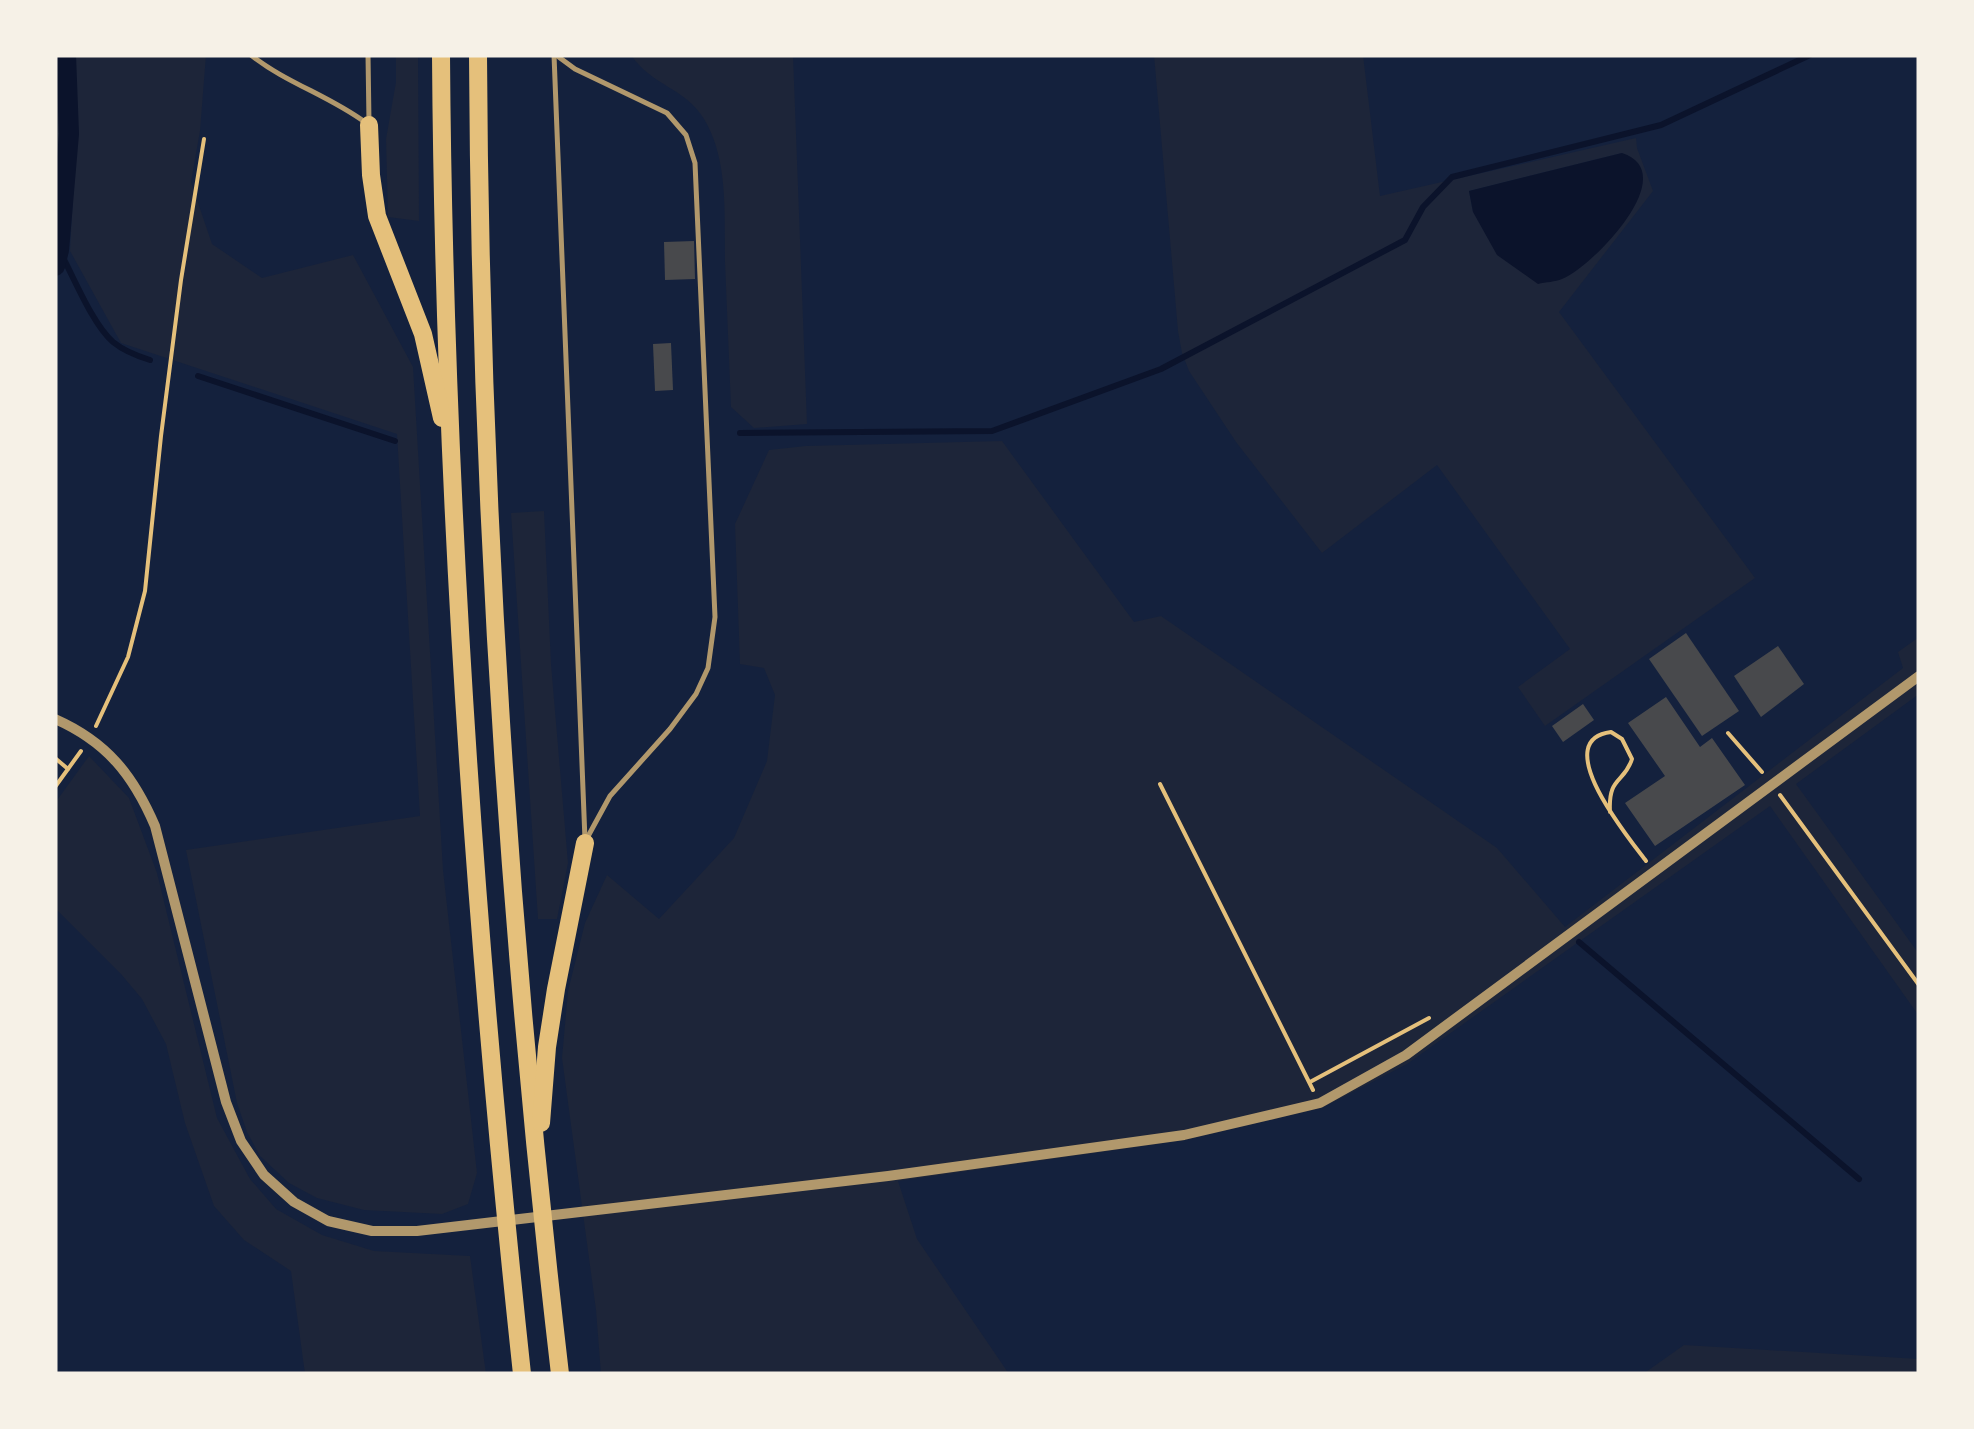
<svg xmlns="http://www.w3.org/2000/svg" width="1974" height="1429" font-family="Montserrat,sans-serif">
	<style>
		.green { fill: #1d2539; fill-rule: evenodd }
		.water { fill: #0b132b }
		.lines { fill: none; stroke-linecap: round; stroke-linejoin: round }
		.stream { stroke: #0b132b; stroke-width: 6 }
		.canal { stroke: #0b132b; stroke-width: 20 }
		.building { fill: #48494c }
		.path { stroke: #e5c07b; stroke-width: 4 }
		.service { stroke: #b1986c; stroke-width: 5 }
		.minor { stroke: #b1986c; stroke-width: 10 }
		.motorway { stroke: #e5c07b; stroke-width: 18 }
	</style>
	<rect width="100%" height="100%" fill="#14213d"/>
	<g class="green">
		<polygon points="55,55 59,55 62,131 55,233"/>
		<polygon points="73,55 206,55 200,131 191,182 212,244 262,278 353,255 413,367 443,870 477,1173 468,1204 442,1214 364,1210 317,1198 289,1183 260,1156 247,1132 237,1103 186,850 420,816 397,434 121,343 70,251 76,140"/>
		<polygon points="396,55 418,55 419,221 388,217 386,139 396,82"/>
		<path d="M631,55H793L807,424L754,428L731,407C729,359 727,310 725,262C724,216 729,160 704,119C684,87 652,86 631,55Z"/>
		<path d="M1154,55H1363L1380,196L1636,138L1637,148L1653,191L1559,312L1755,578L1545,726L1518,687L1570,649L1437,465L1322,553L1236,442L1189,371L1182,353L1178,331ZM1622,153L1473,212L1469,191Z"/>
		<polygon points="1002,441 1134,622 1161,616 1497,848 1565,927 1903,668 1898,652 1919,637 1919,694 1796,784 1919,954 1919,1016 1770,806 1407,1064 1322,1108 1186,1140 898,1181 917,1239 1009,1374 601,1374 596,1310 562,1058 568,991 585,923 607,875 659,919 734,838 767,761 775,695 764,668 740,664 735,524 769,450 806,446"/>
		<polygon points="544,511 551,664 568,863 557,919 538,919 511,513"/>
		<polygon points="89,756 129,798 157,873 217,1118 250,1179 276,1209 322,1235 374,1251 470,1256 486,1374 305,1374 291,1271 244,1240 214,1206 185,1123 166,1044 142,999 121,974 55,908 55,803"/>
		<polygon points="1684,1345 1919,1359 1919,1374 1643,1374"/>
	</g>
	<path class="water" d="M1622,153C1684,173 1592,267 1562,279C1555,282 1546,282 1538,284L1497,255L1473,212L1469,191Z"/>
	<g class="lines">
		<g class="stream">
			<path d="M59,250C73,275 92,324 113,342C124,351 137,356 150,360"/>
			<polyline points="198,376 395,441"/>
			<polyline points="740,433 992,431 1161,369 1405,240 1423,207 1452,177 1661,125 1810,55"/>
			<polyline points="1579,942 1859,1179"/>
		</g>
		<polyline class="canal" points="55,266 59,250 69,134 66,55"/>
	</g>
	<g class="building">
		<polygon points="694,241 695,279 665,280 664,242"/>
		<polygon points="671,343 673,390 655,391 653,344"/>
		<polygon points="1686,633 1739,711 1702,736 1649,659"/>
		<polygon points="1778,646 1804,684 1761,717 1734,676"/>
		<polygon points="1666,697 1700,747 1712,738 1745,785 1655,846 1625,803 1665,776 1628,723"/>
		<polygon points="1583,704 1594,720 1563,742 1552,726"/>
	</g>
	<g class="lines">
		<g class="path">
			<polyline points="96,726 128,657 145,591 161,436 181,280 204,139"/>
			<polyline points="1728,733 1762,772"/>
			<polyline points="55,758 68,769"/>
			<polyline points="1160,784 1313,1090"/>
			<polyline points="55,787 81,751"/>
			<polyline points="1780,795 1919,985"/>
			<path d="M1610,812C1608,776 1624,784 1632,759L1622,739L1611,732C1548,740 1628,837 1646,861"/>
			<polyline points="1310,1082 1429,1018"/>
		</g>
		<g class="service">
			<path d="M251,55C286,83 330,96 366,123"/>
			<polyline points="368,55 369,122"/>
			<polyline points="554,55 585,840"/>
			<polyline points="556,55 575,69 667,113 686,135 695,163 715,617 708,668 696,694 670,729 610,796 586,840"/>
		</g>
		<path class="minor" d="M55,719C107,742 133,775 155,826L226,1102L241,1141L264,1175L294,1202L328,1221L372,1231H417L888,1176L1184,1135L1320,1103L1406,1055L1919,676"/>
		<g class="motorway">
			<path d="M441,55C444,496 475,936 522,1374"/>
			<path d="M478,55C480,495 509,937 560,1374"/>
			<polyline points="369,125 371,175 377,216 423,334 442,418"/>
			<polyline points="541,1123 547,1047 556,989 585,843"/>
		</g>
	</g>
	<rect width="1974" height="1429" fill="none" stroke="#f6f1e7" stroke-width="115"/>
</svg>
